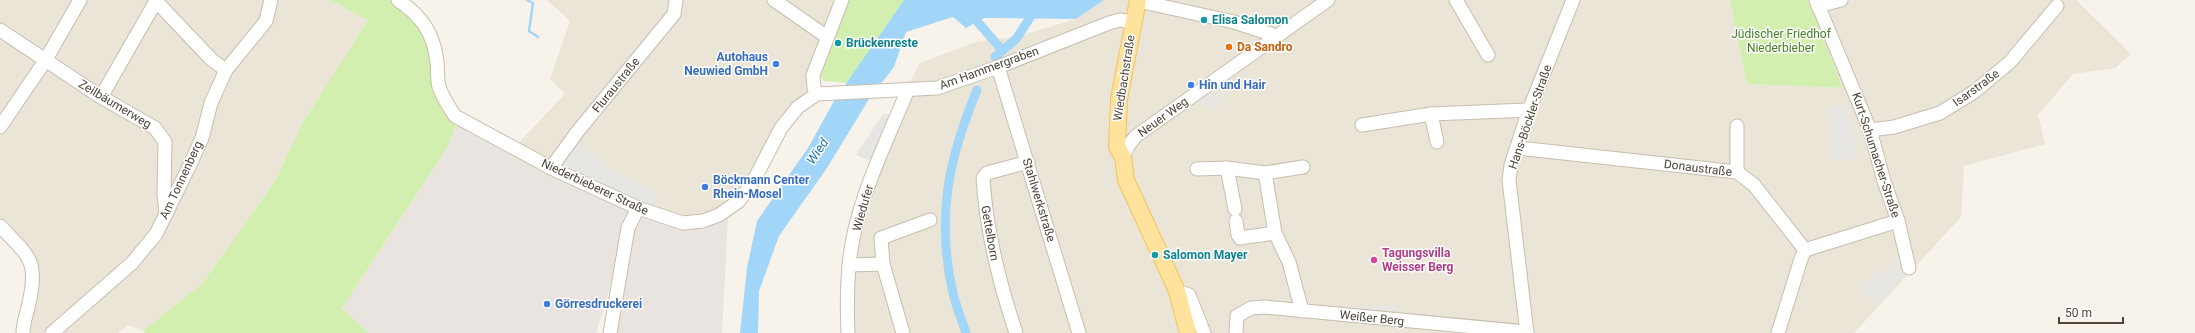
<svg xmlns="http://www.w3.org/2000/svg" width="2195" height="333" font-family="Roboto,sans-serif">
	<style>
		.residential { fill: #ebe5d8 }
		.industrial { fill: #e9e4df }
		.green { fill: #d3efaf }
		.parking { fill: #e8e6e2 }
		.water { fill: #a2d6f8 }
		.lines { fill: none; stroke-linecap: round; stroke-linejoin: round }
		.stream { stroke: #a2d6f8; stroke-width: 2.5 }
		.canal { stroke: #a2d6f8; stroke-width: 9 }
		.minor-casing { stroke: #c6beae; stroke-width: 15 }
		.major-casing { stroke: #f1c45e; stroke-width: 18 }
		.minor { stroke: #fff; stroke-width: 13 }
		.major { stroke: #ffe29b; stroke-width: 16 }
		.culture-dot { fill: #0f9aa8; stroke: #fff; stroke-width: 1.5 }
		.food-dot { fill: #e8710a; stroke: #fff; stroke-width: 1.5 }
		.shop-dot { fill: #3f7fe0; stroke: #fff; stroke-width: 1.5 }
		.hotel-dot { fill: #d1479c; stroke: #fff; stroke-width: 1.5 }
		.labels { text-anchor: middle; stroke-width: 3; stroke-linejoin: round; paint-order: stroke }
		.culture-label { font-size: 12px; font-weight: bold; fill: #0d838f; stroke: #fff; text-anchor: start }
		.park-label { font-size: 12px; fill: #468021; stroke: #fff }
		.food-label { font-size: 12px; font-weight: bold; fill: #c56008; stroke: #fff; text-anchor: start }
		.shop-label { font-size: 12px; font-weight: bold; fill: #366cbe; stroke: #fff; text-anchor: start }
		.street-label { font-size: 12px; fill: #4c4437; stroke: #fff }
		.hotel-label { font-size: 12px; font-weight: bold; fill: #b23c85; stroke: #fff; text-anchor: start }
		.water-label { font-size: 13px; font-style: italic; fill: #2177b3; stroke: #fff }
	</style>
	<rect width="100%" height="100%" fill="#f7f3ea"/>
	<g class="residential">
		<polygon points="0,0 330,0 368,20 303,122 275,181 202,284 143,331 128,325 118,333 19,333 29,284 24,258 0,230"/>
		<polygon points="547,0 839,0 812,69 815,100 800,109 740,203 728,217 702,230 683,230 664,225 539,173 508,154 565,94 550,79 570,21"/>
		<polygon points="1104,0 1730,0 1747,84 1843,88 1808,0 2076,0 2131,54 2115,68 2073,74 2038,115 2045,144 1964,166 1961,217 1854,333 851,333 855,261 870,199 907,88 920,63 976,42 1019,36 1076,19"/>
	</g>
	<polygon class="industrial" points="458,121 539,173 664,225 683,230 702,230 728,217 722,333 611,333 627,232 596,333 369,333 342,308 447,148"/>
	<g class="green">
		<polygon points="330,0 398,0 433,40 439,85 455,116 446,116 458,121 447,148 342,308 369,333 145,333 143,331 202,284 275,181 303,122 368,20"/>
		<polygon points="847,0 904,0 847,83 824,81 818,72"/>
		<polygon points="1730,0 1808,0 1843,88 1747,84"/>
	</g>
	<g class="parking">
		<polygon points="1214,92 1223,103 1215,109 1199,102"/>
		<polygon points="1844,104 1852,120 1856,158 1834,161 1828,108"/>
		<polygon points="883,114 891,115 873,162 856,155"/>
		<polygon points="577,144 583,144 614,172 658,191 657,208 569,168 565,161 568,153"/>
		<polygon points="1899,255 1906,275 1878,305 1861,290 1880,269 1885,273 1896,264 1893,257"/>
		<polygon points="1396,303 1397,317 1371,315 1370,307"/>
	</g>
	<polygon class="water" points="904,0 1104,0 1076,19 984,18 966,28 953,17 906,32 894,67 869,99 827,168 779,236 759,291 758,333 740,333 747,268 757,221 808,148 834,101"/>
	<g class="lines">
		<polyline class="stream" points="527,0 533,3 529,31 538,37"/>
		<g class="canal">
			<polyline points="969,12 1002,50"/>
			<polyline points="995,57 1016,39 1035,10"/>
			<path d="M966,333C962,320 956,306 953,293C936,218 948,160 977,90"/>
		</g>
		<g class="minor-casing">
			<g id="minor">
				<polyline points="155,0 212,60 226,70"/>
				<path d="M398,0C422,16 434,34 437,62C438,70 437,79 439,87C443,98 449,107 455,116L551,168L638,208L683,223L703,221L719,215L739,201L754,180L781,128L798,107L817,94L937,88L998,67L1109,23L1120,20L1133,22"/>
				<polyline points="774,0 827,37"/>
				<polyline points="1456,0 1488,55"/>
				<polyline points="1816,0 1870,130 1884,181 1898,221 1909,268"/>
				<polyline points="1138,1 1234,22 1271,34 1274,38"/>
				<polyline points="1818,6 1841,0"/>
				<polyline points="0,30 101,97 155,128 165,142 164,194 166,214"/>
				<polyline points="998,67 1079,333"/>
				<polyline points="817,94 814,88 813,75 842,0"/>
				<polyline points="101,97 156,1"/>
				<polyline points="1431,114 1437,142"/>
				<polyline points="1362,125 1431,114 1529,110"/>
				<polyline points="0,127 45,61 80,0"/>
				<polyline points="1870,130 1894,127 1940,113 1974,92 2010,62 2057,6"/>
				<polyline points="1518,148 1737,172 1754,185 1805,250"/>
				<polyline points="1123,157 1128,146 1136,136 1328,0"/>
				<polyline points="551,168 578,131 674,14 676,0"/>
				<polyline points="1227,168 1235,209"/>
				<polyline points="1197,169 1227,168 1265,173 1303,167"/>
				<polyline points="1737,172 1737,126"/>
				<polyline points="1265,173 1275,233 1289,262 1302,311"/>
				<polyline points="1236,221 1238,235 1240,238 1275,233"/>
				<path d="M0,226C28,256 39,259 29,303C27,313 23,323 23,333"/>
				<polyline points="1805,250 1898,221"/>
				<polyline points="849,265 883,264"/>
				<polyline points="1177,291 1189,295 1204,333"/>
				<polyline points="52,333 132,263 156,234 188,169 202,138 211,103 226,70 266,21 271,0"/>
				<polyline points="610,333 628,228 638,208"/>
				<path d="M848,333C847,311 847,288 849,266C854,205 885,146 908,89"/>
				<polyline points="903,333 883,264 881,238 930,220"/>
				<path d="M1016,333C999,282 986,231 983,178L987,173L1028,162"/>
				<polyline points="1236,333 1237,316 1251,308 1265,307 1527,332"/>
				<polyline points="1527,333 1509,180 1511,165 1529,110 1573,0"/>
				<polyline points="1778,333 1801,259 1805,250"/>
			</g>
		</g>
		<g class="major-casing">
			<polyline id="major" points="1138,0 1119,99 1117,147 1123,157 1126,180 1177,291 1188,333"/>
		</g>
		<use href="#minor" class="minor"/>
		<use href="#major" class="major"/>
	</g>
	<g class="culture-dot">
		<circle cx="1204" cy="20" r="4"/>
		<circle cx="838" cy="43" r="4"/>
		<circle cx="1155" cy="255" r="4"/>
	</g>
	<circle class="food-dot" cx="1229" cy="47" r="4"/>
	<g class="shop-dot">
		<circle cx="776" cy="64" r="4"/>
		<circle cx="1191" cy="85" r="4"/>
		<circle cx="705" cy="187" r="4"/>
		<circle cx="547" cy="304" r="4"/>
	</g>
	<circle class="hotel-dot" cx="1374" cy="260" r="4"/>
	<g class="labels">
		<g class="culture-label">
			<text x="1212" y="24">Elisa Salomon</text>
			<text x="846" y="47">Brückenreste</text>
			<text x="1163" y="259">Salomon Mayer</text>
		</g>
		<g class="park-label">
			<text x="1781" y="38">Jüdischer Friedhof<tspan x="1781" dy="14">Niederbieber</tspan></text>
		</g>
		<g class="food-label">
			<text x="1237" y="51">Da Sandro</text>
		</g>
		<g class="shop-label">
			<text x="768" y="61" text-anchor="end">Autohaus<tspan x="768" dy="14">Neuwied GmbH</tspan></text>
			<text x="1199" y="89">Hin und Hair</text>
			<text x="713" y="184">Böckmann Center<tspan x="713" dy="14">Rhein-Mosel</tspan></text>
			<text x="555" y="308">Görresdruckerei</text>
		</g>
		<g class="street-label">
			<text transform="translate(989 68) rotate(-20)" y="4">Am Hammergraben</text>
			<text transform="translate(1124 78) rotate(-81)" y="4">Wiedbachstraße</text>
			<text transform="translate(616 85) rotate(-51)" y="4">Fluraustraße</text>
			<text transform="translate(1976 88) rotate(-36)" y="4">Isarstraße</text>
			<text transform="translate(115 104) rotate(31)" y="4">Zeilbäumerweg</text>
			<text transform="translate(1163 117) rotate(-36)" y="4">Neuer Weg</text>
			<text transform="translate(1530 117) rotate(-71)" y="4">Hans-Böckler-Straße</text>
			<text transform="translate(1876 155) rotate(72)" y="4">Kurt-Schumacher-Straße</text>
			<text transform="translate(1698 168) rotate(7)" y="4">Donaustraße</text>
			<text transform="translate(181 180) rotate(-65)" y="4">Am Tonnenberg</text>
			<text transform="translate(595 187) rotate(25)" y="4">Niederbieberer Straße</text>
			<text transform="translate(1039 200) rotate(73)" y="4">Stahlwerkstraße</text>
			<text transform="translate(863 208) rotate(-74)" y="4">Wiedufer</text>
			<text transform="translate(990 233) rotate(80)" y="4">Gettelborn</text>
			<text transform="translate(1372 318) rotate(6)" y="4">Weißer Berg</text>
		</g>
		<g class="hotel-label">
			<text x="1382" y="257">Tagungsvilla<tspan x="1382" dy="14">Weisser Berg</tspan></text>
		</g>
		<g class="water-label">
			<text transform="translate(817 151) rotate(-56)" y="5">Wied</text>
		</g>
	</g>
	<path d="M2059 317v6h64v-6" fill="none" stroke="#4c4437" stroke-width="2"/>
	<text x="2065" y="317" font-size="12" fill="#4c4437" stroke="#ffffff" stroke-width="3" paint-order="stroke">50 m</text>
</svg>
